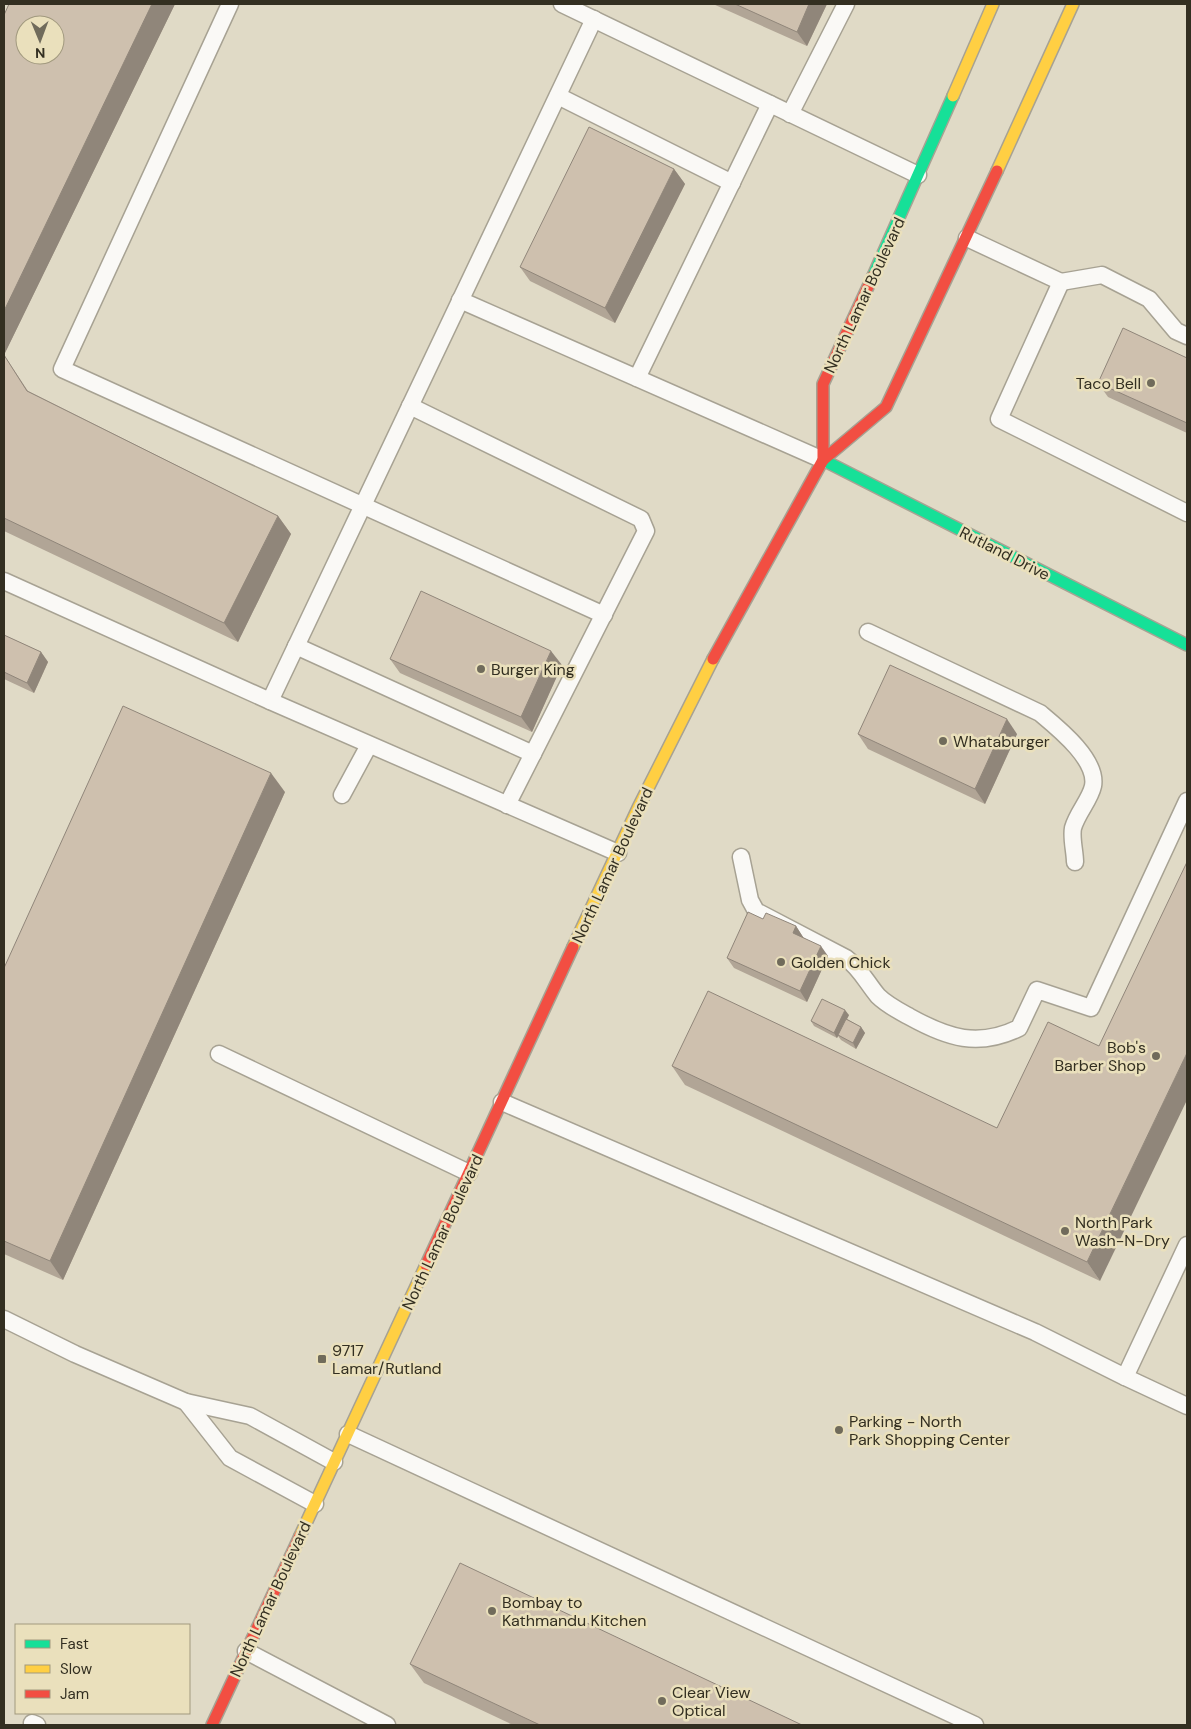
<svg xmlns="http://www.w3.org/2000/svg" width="1191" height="1729" font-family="'DM Sans',sans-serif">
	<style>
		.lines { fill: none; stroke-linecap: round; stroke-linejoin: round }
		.lane-casing { stroke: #a7a293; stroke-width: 19 }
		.fast-casing { stroke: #a7a293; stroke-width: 14 }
		.slow-casing { stroke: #a7a293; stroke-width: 14 }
		.jam-casing { stroke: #a7a293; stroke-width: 14 }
		.lane { stroke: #faf9f6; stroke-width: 16 }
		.fast { stroke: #16e098; stroke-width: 11 }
		.slow { stroke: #ffcf43; stroke-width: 11 }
		.jam { stroke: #f24e42; stroke-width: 11 }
		.wall { fill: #b1a596 }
		.shaded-wall { fill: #90867a }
		.building { fill: #cec0ae; stroke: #90867a; fill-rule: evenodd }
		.poi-dot { fill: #706b5b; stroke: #eae0bc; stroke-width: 2 }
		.labels { text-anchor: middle; stroke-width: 5; stroke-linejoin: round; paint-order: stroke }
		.street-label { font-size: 16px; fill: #332f21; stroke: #eae0bc }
		.poi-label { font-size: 16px; fill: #332f21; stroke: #eae0bc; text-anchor: start }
	</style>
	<rect width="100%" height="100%" fill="#e0dac6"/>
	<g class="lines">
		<g class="lane-casing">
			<g id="lane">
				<polyline points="230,4 62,369 604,615"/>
				<polyline points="562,4 918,175"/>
				<polyline points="558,96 732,183"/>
				<polyline points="790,114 846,4"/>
				<polyline points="967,238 1061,282 999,419 1187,513"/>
				<polyline points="1061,282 1102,275 1149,299 1176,331 1187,336"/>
				<polyline points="460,300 823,460"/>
				<polyline points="637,378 770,104"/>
				<polyline points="410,406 641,519 646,531 507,805"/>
				<polyline points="4,581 270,701 618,853"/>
				<path d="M868,632L1040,713C1058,728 1098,760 1093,786C1090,800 1077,813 1073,828C1071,838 1075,852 1075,862"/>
				<polyline points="296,646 533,754"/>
				<polyline points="270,701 594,19"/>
				<polyline points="342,795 369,745"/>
				<path d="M741,857L750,900L756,911L846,958C860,968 867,983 878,996C887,1005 899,1011 910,1017C948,1038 978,1048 1019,1028L1037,990L1091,1008L1187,801"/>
				<polyline points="219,1054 469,1173"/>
				<polyline points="502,1102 1035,1332 1125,1377"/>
				<polyline points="1187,1245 1125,1377 1187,1406"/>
				<polyline points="4,1319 75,1354 186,1402 250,1416 334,1462"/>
				<polyline points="186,1402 230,1458 315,1504"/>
				<polyline points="348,1434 975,1725"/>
				<polyline points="246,1651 387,1725"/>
				<polyline points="32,1723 37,1725"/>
			</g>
		</g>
		<g class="fast-casing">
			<g id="fast">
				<polyline points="873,276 953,96"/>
				<polyline points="823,460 1187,645"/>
			</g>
		</g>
		<g class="slow-casing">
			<g id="slow">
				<polyline points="953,96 993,4"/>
				<polyline points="997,171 1073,4"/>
				<polyline points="573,947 638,808 713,659"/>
				<polyline points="300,1536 426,1265"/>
			</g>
		</g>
		<g class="jam-casing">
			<g id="jam">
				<polyline points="823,460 886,407 997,171"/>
				<polyline points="713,659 823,460 823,384 873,276"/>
				<polyline points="426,1265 573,947"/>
				<polyline points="212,1725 300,1536"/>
			</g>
		</g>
		<use href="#lane" class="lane"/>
		<use href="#fast" class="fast"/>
		<use href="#slow" class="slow"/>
		<use href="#jam" class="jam"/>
	</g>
	<g class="wall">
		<polygon points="9,4 175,4 4,355 28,391 278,516 291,534 238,642 4,531 4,15"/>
		<polygon points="713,4 827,4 807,46"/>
		<polygon points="674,169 685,184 615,323 530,281 520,267"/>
		<polygon points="1187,358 1187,433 1108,397 1098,383"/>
		<polygon points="4,635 41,652 48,662 34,693 4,679"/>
		<polygon points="390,659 562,665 532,732 400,673"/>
		<polygon points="858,734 1017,734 985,804 868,749"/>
		<polygon points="285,792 63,1280 4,1254 4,968"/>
		<polygon points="763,919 796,926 803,937 828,956 807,1002 734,968 727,958"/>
		<polygon points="849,1015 847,1019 861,1027 865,1033 856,1049 841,1040 838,1036 837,1038 814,1026 811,1021"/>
		<polygon points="672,1066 997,1128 1100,1281 685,1085"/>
		<polygon points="410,1664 802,1725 513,1725 424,1683"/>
	</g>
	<g class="shaded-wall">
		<polygon points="152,4 175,4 4,355 40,409 4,355 4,311"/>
		<polygon points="809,4 827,4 807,46 797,32"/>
		<polygon points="674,169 685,184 615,323 605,308"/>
		<polygon points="278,516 291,534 238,642 224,623"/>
		<polygon points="551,651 562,665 532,732 521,717"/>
		<polygon points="41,652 48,662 34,693 27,683"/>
		<polygon points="1007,719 1017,734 985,804 975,789"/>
		<polygon points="271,773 285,792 63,1280 50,1261"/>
		<polygon points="796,926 803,937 800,943 793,933"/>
		<polygon points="821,946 828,956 807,1002 800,991"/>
		<polygon points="845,1010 849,1015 837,1038 834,1033"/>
		<polygon points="861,1027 865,1033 856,1049 853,1043"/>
		<polygon points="1187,1053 1187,1100 1100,1281 1087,1262"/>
	</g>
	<g class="building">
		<path d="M9,4H152L4,311V15ZM25,25H55V55H25Z"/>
		<polygon points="735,4 809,4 797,32"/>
		<polygon points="589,127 674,169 605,308 520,267"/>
		<polygon points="1123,328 1187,358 1187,423 1098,383"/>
		<polygon points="4,355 27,391 278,516 224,623 4,518"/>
		<polygon points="421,591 551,651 521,717 390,659"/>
		<polygon points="4,635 41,652 27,683 4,672"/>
		<polygon points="890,665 1007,719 975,789 858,734"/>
		<polygon points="123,706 271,773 50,1261 4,1241 4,968"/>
		<polygon points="1187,862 1187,1053 1087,1262 672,1066 708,991 997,1128 1048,1022 1099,1046"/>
		<polygon points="748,912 763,919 766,913 796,926 793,933 821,946 800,991 727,958"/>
		<polygon points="822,999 845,1010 834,1033 811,1021"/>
		<polygon points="846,1019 861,1027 853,1043 838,1035"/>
		<polygon points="460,1563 802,1725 540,1725 410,1664"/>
	</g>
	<g class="poi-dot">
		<circle cx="1151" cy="383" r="5"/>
		<circle cx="481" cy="669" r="5"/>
		<circle cx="943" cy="741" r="5"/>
		<circle cx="781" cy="962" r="5"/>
		<circle cx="1156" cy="1056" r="5"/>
		<circle cx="1065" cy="1231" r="5"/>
		<rect x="317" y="1354" width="10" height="10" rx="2.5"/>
		<circle cx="839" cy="1430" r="5"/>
		<circle cx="492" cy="1611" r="5"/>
		<circle cx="662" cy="1701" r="5"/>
	</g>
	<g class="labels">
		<g class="street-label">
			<text transform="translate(864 295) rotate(-65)" y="6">North Lamar Boulevard</text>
			<text transform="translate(1005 553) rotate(27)" y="6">Rutland Drive</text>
			<text transform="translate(612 865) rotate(-65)" y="6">North Lamar Boulevard</text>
			<text transform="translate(442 1232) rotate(-65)" y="6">North Lamar Boulevard</text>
			<text transform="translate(270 1599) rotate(-65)" y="6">North Lamar Boulevard</text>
		</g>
		<g class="poi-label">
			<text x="1141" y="389" text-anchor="end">Taco Bell</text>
			<text x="491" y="675">Burger King</text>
			<text x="953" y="747">Whataburger</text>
			<text x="791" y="968">Golden Chick</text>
			<text x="1146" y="1053" text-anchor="end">Bob's<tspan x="1146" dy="18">Barber Shop</tspan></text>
			<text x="1075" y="1228">North Park<tspan x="1075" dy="18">Wash-N-Dry</tspan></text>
			<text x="332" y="1356">9717<tspan x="332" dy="18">Lamar/Rutland</tspan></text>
			<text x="849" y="1427">Parking - North<tspan x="849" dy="18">Park Shopping Center</tspan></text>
			<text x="502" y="1608">Bombay to<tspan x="502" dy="18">Kathmandu Kitchen</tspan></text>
			<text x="672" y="1698">Clear View<tspan x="672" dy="18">Optical</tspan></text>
		</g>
	</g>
	<rect width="1191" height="1729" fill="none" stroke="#332f21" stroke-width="10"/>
	<rect x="15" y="1624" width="175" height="90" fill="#eae0bc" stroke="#a1997e"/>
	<rect x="25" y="1640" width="25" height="8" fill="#16e098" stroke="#a1997e"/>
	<text x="60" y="1649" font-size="15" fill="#332f21">Fast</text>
	<rect x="25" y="1665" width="25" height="8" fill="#ffcf43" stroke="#a1997e"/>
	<text x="60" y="1674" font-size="15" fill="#332f21">Slow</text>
	<rect x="25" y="1690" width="25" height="8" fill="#f24e42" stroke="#a1997e"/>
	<text x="60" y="1699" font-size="15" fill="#332f21">Jam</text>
	<g transform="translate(40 40) rotate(179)"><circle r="24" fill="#eae0bc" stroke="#a1997e"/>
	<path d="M0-4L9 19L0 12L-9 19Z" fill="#706b5b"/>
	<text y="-8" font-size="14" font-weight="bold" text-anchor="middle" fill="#332f21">N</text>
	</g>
</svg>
